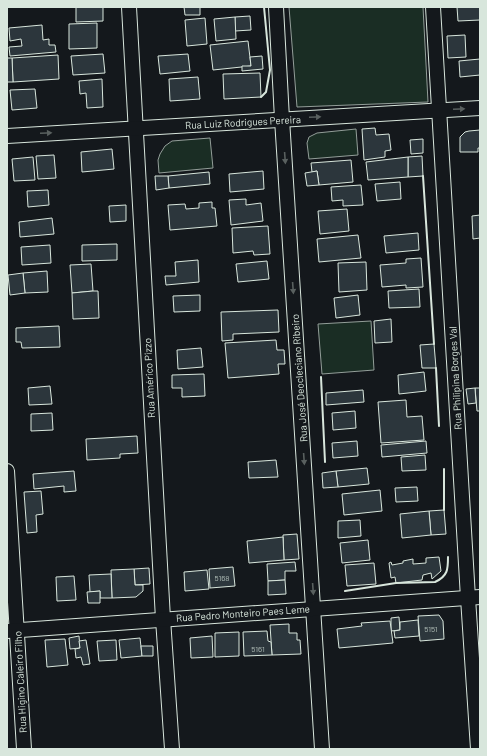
<svg xmlns="http://www.w3.org/2000/svg" width="487" height="756" font-family="Barlow,sans-serif">
	<style>
		.green { fill: #1a2d24; stroke: #939e99 }
		.building { fill: #2c363c; stroke: #d8e6dc }
		.lines { fill: none; stroke-linecap: round; stroke-linejoin: round }
		.minor-casing { stroke: #d8e6dc; stroke-width: 16 }
		.minor { stroke: #14181c; stroke-width: 14 }
		.wall { stroke: #d8e6dc; stroke-width: 2 }
		.oneway { fill: #59605f }
		.labels { text-anchor: middle; stroke-width: 3; stroke-linejoin: round; paint-order: stroke }
		.number-label { font-size: 8px; fill: #adbab4 }
		.street-label { font-size: 10px; fill: #d8e6dc; stroke: #14181c }
	</style>
	<rect width="100%" height="100%" fill="#14181c"/>
	<g class="green">
		<polygon points="289,7 423,7 428,102 297,107"/>
		<polygon points="356,129 358,155 309,159 307,143 309,137 317,133"/>
		<polygon points="210,138 213,168 159,173 158,160 160,154 165,146 172,141"/>
		<polygon points="371,321 374,370 322,374 318,324"/>
	</g>
	<g class="building">
		<polygon points="76,7 103,7 103,21 76,22"/>
		<polygon points="184,7 200,7 200,15 185,15"/>
		<polygon points="457,7 480,7 480,20 458,21"/>
		<polygon points="250,16 251,30 235,31 235,17"/>
		<polygon points="235,17 236,39 216,41 214,19"/>
		<polygon points="205,18 207,44 187,46 185,20"/>
		<polygon points="97,23 97,48 69,49 69,24"/>
		<polygon points="42,25 43,40 49,39 49,45 55,45 56,52 10,56 9,47 22,46 21,39 10,41 9,28"/>
		<polygon points="465,35 466,57 448,58 447,36"/>
		<polygon points="248,41 251,66 213,70 210,45"/>
		<polygon points="103,54 105,73 73,75 71,56"/>
		<polygon points="188,54 190,71 160,74 158,56"/>
		<polygon points="58,55 59,79 13,82 12,58"/>
		<polygon points="262,56 263,69 242,71 242,66 251,66 250,57"/>
		<polygon points="7,58 12,58 13,82 7,82"/>
		<polygon points="480,59 480,75 460,77 459,61"/>
		<polygon points="260,73 261,97 224,99 223,74"/>
		<polygon points="198,77 200,99 170,101 169,79"/>
		<polygon points="102,79 103,107 87,108 86,93 80,94 79,81"/>
		<polygon points="35,89 37,108 12,110 10,90"/>
		<polygon points="375,128 376,135 389,134 391,150 385,151 385,157 364,160 362,129"/>
		<polygon points="480,130 480,148 478,148 478,152 460,152 460,137 465,132 469,131"/>
		<polygon points="423,139 423,153 411,154 410,140"/>
		<polygon points="112,149 114,169 82,172 81,152"/>
		<polygon points="54,155 56,178 38,179 36,156"/>
		<polygon points="422,156 423,176 408,177 408,157"/>
		<polygon points="33,157 35,180 14,181 12,159"/>
		<polygon points="408,157 408,177 368,180 366,162"/>
		<polygon points="351,160 353,182 319,185 317,171 312,172 311,163"/>
		<polygon points="263,171 264,189 230,192 229,174"/>
		<polygon points="317,171 319,185 307,186 305,173"/>
		<polygon points="209,172 210,184 169,188 168,176"/>
		<polygon points="155,176 168,176 169,188 156,190"/>
		<polygon points="400,182 401,199 377,201 375,184"/>
		<polygon points="361,185 363,205 343,206 343,200 332,201 331,187"/>
		<polygon points="48,190 49,205 28,207 27,191"/>
		<polygon points="246,199 246,205 261,203 263,221 231,225 229,200"/>
		<polygon points="212,202 212,208 215,208 217,226 170,230 168,205 185,204 186,209 199,208 199,203"/>
		<polygon points="126,205 126,221 110,222 109,206"/>
		<polygon points="347,209 349,231 320,234 318,211"/>
		<polygon points="480,215 480,238 473,239 472,216"/>
		<polygon points="52,218 54,234 20,237 19,222"/>
		<polygon points="268,226 270,254 254,255 253,251 233,253 232,228"/>
		<polygon points="418,233 419,250 386,253 384,236"/>
		<polygon points="358,235 361,258 319,262 317,239"/>
		<polygon points="117,244 117,260 82,261 82,245"/>
		<polygon points="50,245 51,263 22,265 21,247"/>
		<polygon points="421,258 423,287 406,288 406,285 382,287 380,265 406,263 406,259"/>
		<polygon points="198,260 199,282 166,285 165,276 176,276 175,262"/>
		<polygon points="267,261 269,279 238,282 236,264"/>
		<polygon points="366,262 367,290 339,292 338,263"/>
		<polygon points="91,264 93,291 72,293 70,265"/>
		<polygon points="47,271 48,292 25,293 23,273"/>
		<polygon points="23,273 25,293 10,295 8,275"/>
		<polygon points="419,289 420,307 389,308 388,291"/>
		<polygon points="93,291 98,291 99,318 73,319 72,293"/>
		<polygon points="200,295 200,311 174,312 173,296"/>
		<polygon points="358,295 360,315 336,318 334,298"/>
		<polygon points="278,310 279,332 233,334 233,340 222,341 221,312"/>
		<polygon points="391,319 392,342 375,343 374,321"/>
		<polygon points="59,326 60,347 22,348 21,342 16,342 16,328"/>
		<polygon points="276,340 277,350 284,350 285,364 278,364 279,374 228,378 225,343"/>
		<polygon points="434,344 436,368 422,368 420,345"/>
		<polygon points="201,348 203,367 178,369 177,350"/>
		<polygon points="424,372 426,391 399,394 398,375"/>
		<polygon points="204,374 205,396 182,397 182,388 172,388 172,375"/>
		<polygon points="50,386 52,404 29,405 28,388"/>
		<polygon points="475,388 480,388 480,411 477,411"/>
		<polygon points="475,388 476,403 468,404 466,389"/>
		<polygon points="363,390 364,402 326,405 326,393"/>
		<polygon points="406,400 407,417 422,416 424,440 381,443 378,402"/>
		<polygon points="355,411 356,428 333,430 332,413"/>
		<polygon points="52,413 53,430 31,431 31,414"/>
		<polygon points="137,436 138,453 120,454 120,458 87,460 86,439"/>
		<polygon points="357,441 358,456 333,458 332,443"/>
		<polygon points="426,441 427,453 382,457 381,445"/>
		<polygon points="425,455 426,470 402,471 401,457"/>
		<polygon points="276,460 278,477 249,478 248,462"/>
		<polygon points="367,468 369,484 338,487 336,471"/>
		<polygon points="74,471 76,491 64,492 64,486 34,489 33,474"/>
		<polygon points="336,471 338,487 323,488 322,473"/>
		<polygon points="417,487 418,501 396,502 395,488"/>
		<polygon points="380,490 382,511 344,515 342,494"/>
		<polygon points="41,491 43,514 36,515 37,532 27,533 24,492"/>
		<polygon points="444,510 446,534 431,535 429,511"/>
		<polygon points="429,511 431,535 402,538 400,514"/>
		<polygon points="360,520 361,536 338,538 338,521"/>
		<polygon points="297,534 299,559 284,560 283,535"/>
		<polygon points="283,537 284,560 249,563 247,541"/>
		<polygon points="368,540 370,560 342,563 340,543"/>
		<polygon points="439,557 441,571 432,579 431,573 423,575 422,580 396,583 395,577 391,578 389,563 391,562 392,565 403,563 403,561 413,559 413,564 426,563 426,558"/>
		<polygon points="295,562 296,571 285,571 285,580 268,581 267,564"/>
		<polygon points="374,563 376,584 347,586 345,565"/>
		<polygon points="233,567 235,586 210,588 209,569"/>
		<polygon points="149,568 150,584 135,585 134,569"/>
		<polygon points="134,569 135,585 143,585 143,591 136,597 112,598 111,570"/>
		<polygon points="207,570 209,589 185,591 184,572"/>
		<polygon points="111,574 112,598 100,598 100,591 90,592 89,575"/>
		<polygon points="74,576 76,600 57,601 56,577"/>
		<polygon points="285,580 286,594 268,595 268,581"/>
		<polygon points="100,591 100,603 88,603 87,592"/>
		<polygon points="439,615 443,621 444,639 420,641 418,616"/>
		<polygon points="399,617 400,630 391,631 391,618"/>
		<polygon points="418,620 419,636 395,638 394,631 400,630 400,622"/>
		<polygon points="390,621 393,643 339,648 337,629 362,626 361,623"/>
		<polygon points="289,624 289,633 297,633 297,640 300,640 301,654 272,655 270,625"/>
		<polygon points="267,631 268,641 271,642 272,655 244,656 243,632"/>
		<polygon points="239,632 239,656 215,657 215,633"/>
		<polygon points="79,636 80,648 70,649 69,638"/>
		<polygon points="212,636 213,657 191,658 190,638"/>
		<polygon points="140,638 142,656 121,658 119,640"/>
		<polygon points="65,639 68,665 47,667 45,640"/>
		<polygon points="86,640 90,664 83,665 81,657 76,658 75,649 80,648 79,641"/>
		<polygon points="116,640 117,660 99,661 97,641"/>
		<polygon points="141,646 153,646 153,656 142,656"/>
	</g>
	<g class="lines">
		<g class="minor-casing">
			<g id="minor">
				<polyline points="129,7 163,619 172,749"/>
				<polyline points="276,7 282,119 322,749"/>
				<polyline points="433,7 468,598 478,749"/>
				<polyline points="7,136 480,108"/>
				<polyline points="7,471 24,749"/>
				<polyline points="7,631 480,597"/>
			</g>
		</g>
		<use href="#minor" class="minor"/>
		<g class="wall">
			<polyline points="261,97 266,92 270,70 264,7"/>
			<polyline points="423,176 434,344"/>
			<polyline points="436,368 439,426"/>
			<polyline points="321,377 325,462"/>
			<polyline points="444,469 444,510"/>
			<path d="M345,591L396,583L435,582C448,576 448,569 448,557"/>
		</g>
	</g>
	<defs><path id="oneway-solid" d="M-6-.8H1V-3.2L6.5 0L1 3.2V.8H-6Z"/></defs>
	<g class="oneway">
		<use href="#oneway-solid" transform="translate(459 109) rotate(-3)"/>
		<use href="#oneway-solid" transform="translate(315 117) rotate(-3)"/>
		<use href="#oneway-solid" transform="translate(46 133) rotate(-3)"/>
		<use href="#oneway-solid" transform="translate(285 158) rotate(86)"/>
		<use href="#oneway-solid" transform="translate(293 288) rotate(86)"/>
		<use href="#oneway-solid" transform="translate(304 459) rotate(86)"/>
		<use href="#oneway-solid" transform="translate(313 589) rotate(86)"/>
	</g>
	<g class="labels">
		<g class="number-label">
			<text x="222" y="581">5168</text>
			<text x="431" y="632">5151</text>
			<text x="258" y="652">5161</text>
		</g>
		<g class="street-label">
			<text transform="translate(243 122) rotate(-3)" y="4">Rua Luiz Rodrigues Pereira</text>
			<text transform="translate(149 378) rotate(-93)" y="4">Rua Américo Pizzo</text>
			<text transform="translate(299 378) rotate(-94)" y="4">Rua José Deocleciano Ribeiro</text>
			<text transform="translate(455 378) rotate(-93)" y="4">Rua Philipina Borges Val</text>
			<text transform="translate(243 613) rotate(-4)" y="4">Rua Pedro Monteiro Paes Leme</text>
			<text transform="translate(20 682) rotate(-93)" y="4">Rua Higino Caleiro Filho</text>
		</g>
	</g>
	<rect width="487" height="756" fill="none" stroke="#d8e6dc" stroke-width="16"/>
</svg>
